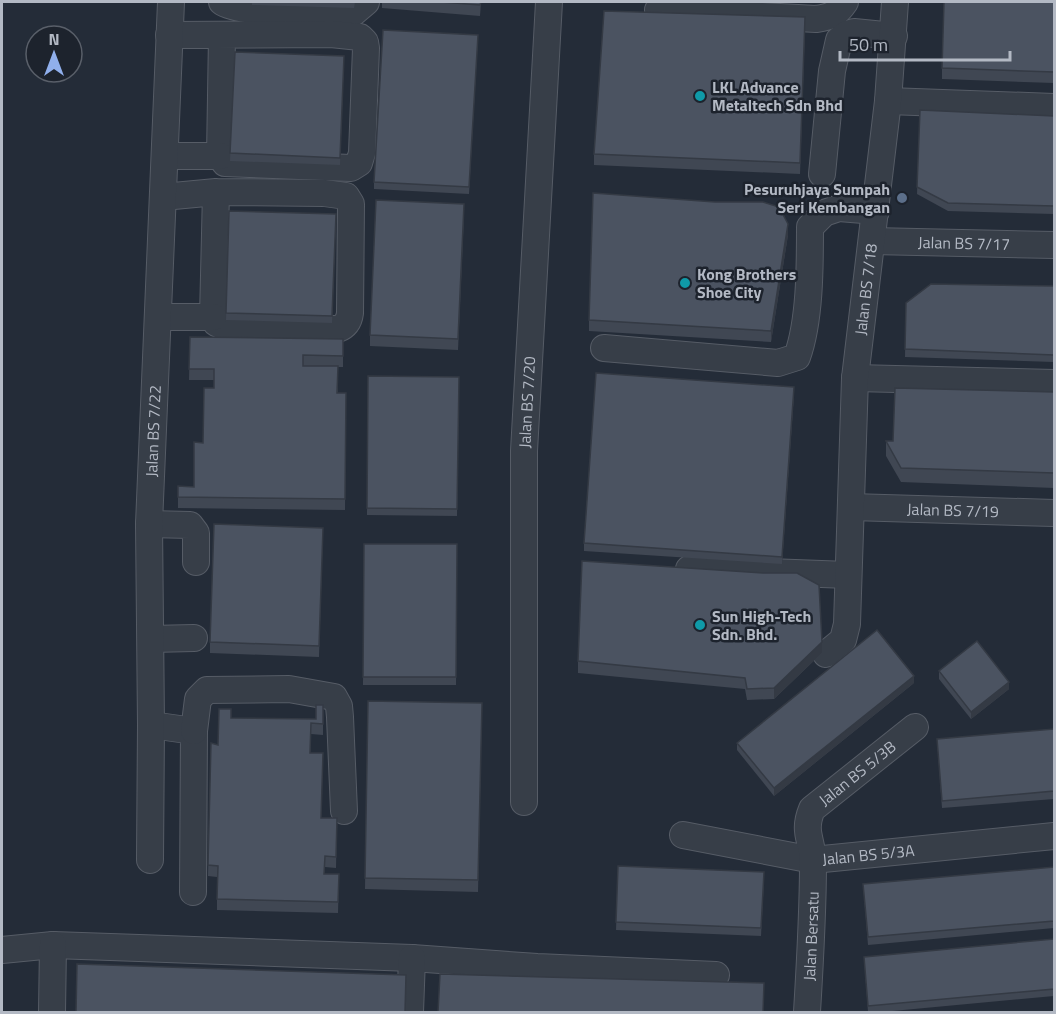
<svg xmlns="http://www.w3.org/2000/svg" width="1056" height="1014" font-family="'Titillium Web',sans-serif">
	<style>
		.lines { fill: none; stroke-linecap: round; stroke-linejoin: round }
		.minor-casing { stroke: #565c66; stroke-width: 28 }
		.minor { stroke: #373e48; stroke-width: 26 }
		.wall { fill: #404753 }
		.shaded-wall { fill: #343a44 }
		.building { fill: #4b5361; stroke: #343a44; stroke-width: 1.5 }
		.culture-dot { fill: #0f9aa8; stroke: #1d232d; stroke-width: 2 }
		.service-dot { fill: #5c6f8a; stroke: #1d232d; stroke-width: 2 }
		.labels { text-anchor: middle; stroke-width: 5; stroke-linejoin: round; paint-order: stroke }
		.poi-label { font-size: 16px; font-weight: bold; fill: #b3b9c4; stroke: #1d232d; text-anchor: start }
		.street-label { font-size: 16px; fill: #b3b9c4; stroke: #1d232d }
	</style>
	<rect width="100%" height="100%" fill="#242c38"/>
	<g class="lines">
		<g class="minor-casing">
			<g id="minor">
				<path d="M222,2C238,15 329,13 353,13L366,2"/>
				<path d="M658,10L816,19C831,17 837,14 845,2"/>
				<polyline points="169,35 331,34 360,37 365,42 366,48 362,153 359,163 351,168 225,163 220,156 222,36"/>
				<polyline points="888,101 1054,107"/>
				<polyline points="165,156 220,156"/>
				<polyline points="822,174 832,71 839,40 847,34 854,32 894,36"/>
				<path d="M163,197L216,192L324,193L346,196L351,204L350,313C349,321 346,326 338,329L227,328L216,323L213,317L216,192"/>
				<path id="s1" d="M872,241L1054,245"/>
				<polyline points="158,317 213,317"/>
				<path d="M604,348L778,363L797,357C810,321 810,267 810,227L824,213L839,208L876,211"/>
				<polyline points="855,378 1054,383"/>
				<path id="s2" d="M851,507L1054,513"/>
				<polyline points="149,524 190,525 196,533 196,562"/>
				<polyline points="689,569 848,575"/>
				<polyline points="151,639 194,638"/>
				<path id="s3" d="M826,654L843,640L847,624L855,378L888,101L895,2"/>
				<polyline points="151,725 194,731 193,892"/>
				<polyline points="194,731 198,699 207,690 289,689 334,697 339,706 340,717 344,811"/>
				<path id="s4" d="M524,802V451L549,2"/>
				<path id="s5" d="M683,835L813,860L1054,836"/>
				<path id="s6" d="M150,860L151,725L149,524L171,2"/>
				<polyline points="2,950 53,945 139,948 412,958 537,967 716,975"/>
				<polyline points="52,1012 53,945"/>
				<polyline points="410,1012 412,958"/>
				<path id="s7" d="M807,1012C810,963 813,913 813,863C813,840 802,833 812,809L915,727"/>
			</g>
		</g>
		<use href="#minor" class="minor"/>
	</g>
	<g class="wall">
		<polygon points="252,2 355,2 354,8 252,5"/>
		<polygon points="382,2 481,2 480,16 382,8"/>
		<polygon points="1054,2 1054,83 942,79 942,68"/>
		<polygon points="805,28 800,174 594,165 594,154"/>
		<polygon points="478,35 469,194 374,189 374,182"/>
		<polygon points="235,52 344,56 340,165 230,161"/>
		<polygon points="920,110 1054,116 1054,214 948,211 917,194"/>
		<polygon points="229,211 336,214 332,323 226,320"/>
		<polygon points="464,215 458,350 370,346 370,335"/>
		<polygon points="788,235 771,342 589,331 589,320"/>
		<polygon points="1054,286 1054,362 905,357 906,303"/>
		<polygon points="190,337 343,339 343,367 338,367 338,393 346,393 345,510 178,508 178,486 194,487 203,443 214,388 214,380 189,380"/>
		<polygon points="368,376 459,377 457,516 367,515"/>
		<polygon points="1054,392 1054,488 901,482 886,456 886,441 893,441"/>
		<polygon points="794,394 782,564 584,551 584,543"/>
		<polygon points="323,528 319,657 210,653 210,642"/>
		<polygon points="364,544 457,544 456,685 363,685"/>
		<polygon points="822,653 774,699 747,700 745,689 578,673 578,661"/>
		<polygon points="939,671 1009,689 971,719 939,679"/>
		<polygon points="914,683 774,796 737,750 737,743"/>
		<polygon points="368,701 482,703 478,892 365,889"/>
		<polygon points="323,705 323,735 311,734 310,753 321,818 337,818 336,868 325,867 324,874 339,874 338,913 217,910 217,877 208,876 211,743 218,745 231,718 316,719"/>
		<polygon points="1054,729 1054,799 942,808 937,739"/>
		<polygon points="618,866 764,879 761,936 616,930"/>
		<polygon points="1054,867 1054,928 868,945 863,884"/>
		<polygon points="1054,939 1054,996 882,1012 868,1012 864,957"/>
	</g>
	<g class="shaded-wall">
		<polygon points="788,224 788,235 771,342 771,331"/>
		<polygon points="794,387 794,394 782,564 782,557"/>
		<polygon points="822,642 822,653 774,699 774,688"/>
		<polygon points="914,676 914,683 774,796 774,788"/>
		<polygon points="1009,682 1009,689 971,719 971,712"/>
	</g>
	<g class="building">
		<polygon points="441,2 481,2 480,5"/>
		<polygon points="944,2 1054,2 1054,72 942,68"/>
		<polygon points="604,11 805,17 800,163 594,154"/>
		<polygon points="383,30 478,35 469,187 374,182"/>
		<polygon points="235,52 344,56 340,158 230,153"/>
		<polygon points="920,110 1054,116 1054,206 948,203 917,187"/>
		<polygon points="593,193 715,202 763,202 779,207 788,224 771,331 589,320"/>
		<polygon points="376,200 464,204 458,339 370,335"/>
		<polygon points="229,211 336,214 332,316 226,313"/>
		<polygon points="931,284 1054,286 1054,355 905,349 906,303"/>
		<polygon points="190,337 343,339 343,356 303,355 303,366 338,366 337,393 346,393 345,499 178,497 178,486 194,487 194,442 203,443 204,388 214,388 214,369 189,369"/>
		<polygon points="596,373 794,387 782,557 584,543"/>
		<polygon points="368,376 459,377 457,509 367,508"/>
		<polygon points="895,388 1054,392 1054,473 901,468 886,441 893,441"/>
		<polygon points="214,524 323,528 319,646 210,642"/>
		<polygon points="364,544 457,544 456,677 363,677"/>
		<polygon points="582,561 763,573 797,573 819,585 822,642 774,688 747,689 745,678 578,661"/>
		<polygon points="877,630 914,676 774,788 737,743"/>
		<polygon points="977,641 1009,682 971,712 939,671"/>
		<polygon points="368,701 482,703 478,880 365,878"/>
		<polygon points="316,705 323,705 323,724 311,723 310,753 323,753 321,818 337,818 336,857 325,856 324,874 339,874 338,902 217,899 218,866 208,865 211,743 218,745 219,709 231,709 231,718 316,719"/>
		<polygon points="1054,729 1054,791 942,801 937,739"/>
		<polygon points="618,866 764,872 761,928 616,922"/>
		<polygon points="1054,867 1054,921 868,937 863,884"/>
		<polygon points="1054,939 1054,989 868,1006 864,957"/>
		<polygon points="77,964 406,975 405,1012 76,1012"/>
		<polygon points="440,974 764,983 763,1012 438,1012"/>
	</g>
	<g class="culture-dot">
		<circle cx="700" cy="96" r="6"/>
		<circle cx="685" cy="283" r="6"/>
		<circle cx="700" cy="625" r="6"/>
	</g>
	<circle class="service-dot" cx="902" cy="198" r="6"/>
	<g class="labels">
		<g class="poi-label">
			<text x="712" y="93">LKL Advance<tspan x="712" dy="18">Metaltech Sdn Bhd</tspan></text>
			<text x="890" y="195" text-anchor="end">Pesuruhjaya Sumpah<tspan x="890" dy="18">Seri Kembangan</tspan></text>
			<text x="697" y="280">Kong Brothers<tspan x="697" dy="18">Shoe City</tspan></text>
			<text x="712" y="622">Sun High-Tech<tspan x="712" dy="18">Sdn. Bhd.</tspan></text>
		</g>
		<g class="street-label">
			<text dy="6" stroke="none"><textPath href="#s1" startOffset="92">Jalan BS 7/17</textPath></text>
			<text dy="6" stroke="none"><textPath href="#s3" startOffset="374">Jalan BS 7/18</textPath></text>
			<text dy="6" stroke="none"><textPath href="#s4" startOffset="400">Jalan BS 7/20</textPath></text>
			<text dy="6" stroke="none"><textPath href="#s6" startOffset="429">Jalan BS 7/22</textPath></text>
			<text dy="6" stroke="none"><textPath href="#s2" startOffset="102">Jalan BS 7/19</textPath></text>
			<text dy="6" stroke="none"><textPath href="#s7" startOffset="262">Jalan BS 5/3B</textPath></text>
			<text dy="6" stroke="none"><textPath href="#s5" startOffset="188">Jalan BS 5/3A</textPath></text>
			<text dy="6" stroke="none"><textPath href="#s7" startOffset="76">Jalan Bersatu</textPath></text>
		</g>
	</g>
	<rect width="1056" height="1014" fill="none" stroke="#b3b9c4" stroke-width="6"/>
	<g transform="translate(54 54)"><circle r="28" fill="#1d232d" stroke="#595f69" stroke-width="1.5"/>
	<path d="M0-4.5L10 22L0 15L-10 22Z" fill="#90afec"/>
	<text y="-9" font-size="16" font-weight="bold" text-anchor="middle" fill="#b3b9c4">N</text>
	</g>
	<path d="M840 51v9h170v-9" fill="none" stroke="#b3b9c4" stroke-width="3"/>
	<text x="849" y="51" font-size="18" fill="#b3b9c4" stroke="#1d232d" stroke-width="4.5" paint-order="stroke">50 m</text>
</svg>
